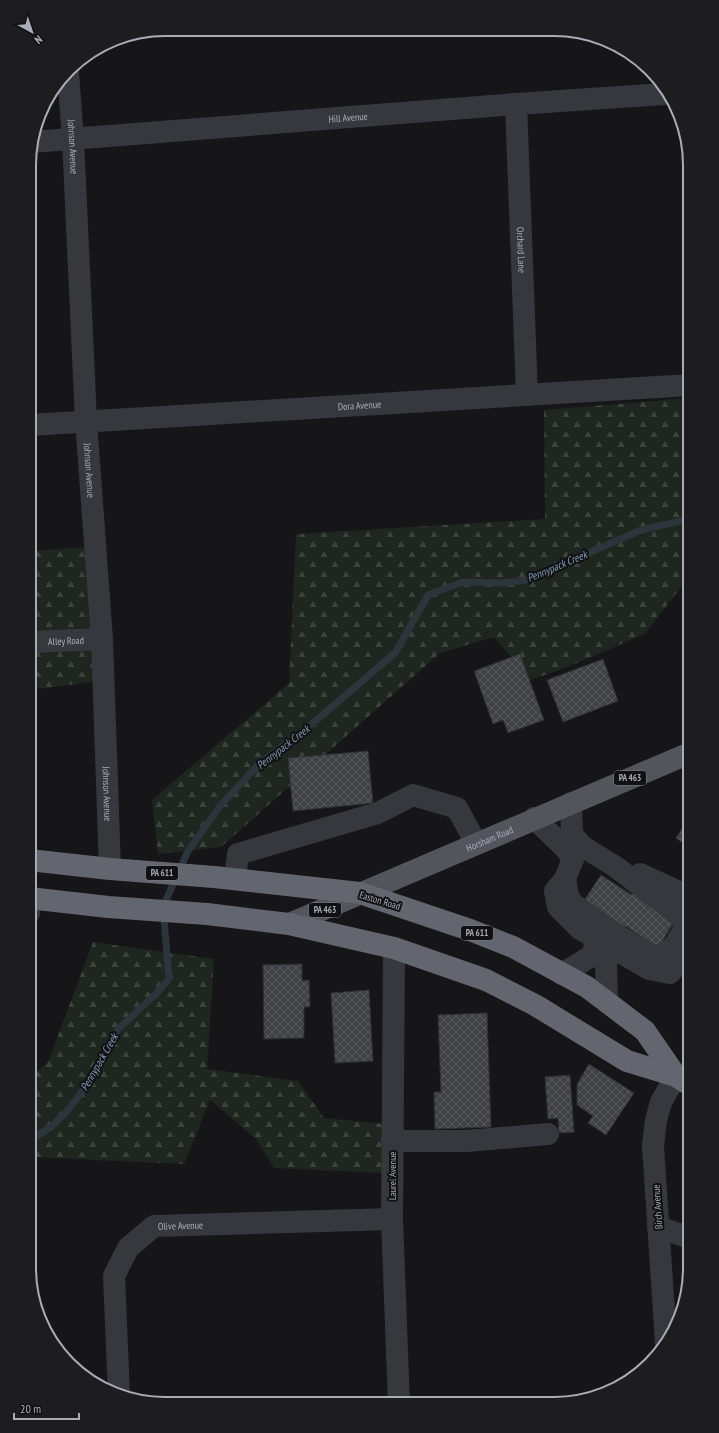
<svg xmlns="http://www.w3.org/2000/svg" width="719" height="1433" font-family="'PT Sans Narrow',sans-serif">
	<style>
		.forest { fill: url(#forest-firs) }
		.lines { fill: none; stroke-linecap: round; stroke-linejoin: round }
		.stream { stroke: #2c353c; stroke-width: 7 }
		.building { fill: url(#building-cross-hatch); stroke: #303034 }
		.minor { stroke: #37383d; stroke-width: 22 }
		.major { stroke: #53555c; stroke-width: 22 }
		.highway { stroke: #63666e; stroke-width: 22 }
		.labels { text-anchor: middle; stroke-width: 4; stroke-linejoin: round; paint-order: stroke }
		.shield { fill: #111113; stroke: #7b7e86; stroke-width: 1 }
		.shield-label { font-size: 9px; font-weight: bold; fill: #a8adb8 }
		.street-label { font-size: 10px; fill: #a8adb8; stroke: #111113 }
		.water-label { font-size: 11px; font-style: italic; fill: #7f9bb3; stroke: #111113 }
		.rim { fill: none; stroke: #a8adb8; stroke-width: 2 }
	</style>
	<defs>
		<pattern id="forest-firs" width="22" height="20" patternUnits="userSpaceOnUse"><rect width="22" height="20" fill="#1e261f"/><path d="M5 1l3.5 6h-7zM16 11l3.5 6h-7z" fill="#3c433d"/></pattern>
		<pattern id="building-cross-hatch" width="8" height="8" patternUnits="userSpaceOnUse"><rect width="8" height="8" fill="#404145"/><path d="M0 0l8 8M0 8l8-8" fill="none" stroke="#595a5e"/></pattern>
	</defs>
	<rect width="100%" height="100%" fill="#161618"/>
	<g class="forest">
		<polygon points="690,398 690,575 645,634 568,667 530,680 494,637 440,653 221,847 158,854 152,800 289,683 296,534 545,519 544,410"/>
		<polygon points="86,547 93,682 30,690 30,551"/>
		<polygon points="93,942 214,959 207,1069 298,1081 324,1118 385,1124 383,1173 274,1168 256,1139 210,1100 184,1164 29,1157 29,1078 48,1062"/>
	</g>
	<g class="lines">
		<polyline class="stream" points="29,1136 37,1136 51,1127 69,1109 89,1082 118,1029 156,994 169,979 163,907 188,851 220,806 259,764 313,723 395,653 428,595 463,582 504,583 527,580 641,530 690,519"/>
	</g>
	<g class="building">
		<polygon points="520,654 544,720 508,733 503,720 493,724 474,671"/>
		<polygon points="603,659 618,701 563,722 547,680"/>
		<polygon points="368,751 373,803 293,811 288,758"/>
		<polygon points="690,817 690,848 676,838"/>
		<polygon points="601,875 632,895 635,892 674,922 658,948 626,926 623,932 585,899"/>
		<polygon points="302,964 302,981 309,980 310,1007 304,1007 304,1038 264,1039 263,965"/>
		<polygon points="369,990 373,1061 335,1063 331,993"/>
		<polygon points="487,1013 491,1127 435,1129 434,1092 441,1092 438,1015"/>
		<polygon points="589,1064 634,1093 606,1135 588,1123 593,1116 577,1105 577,1084"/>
		<polygon points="570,1075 574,1132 559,1133 558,1118 548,1119 545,1077"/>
	</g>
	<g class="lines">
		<g class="minor">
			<path id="s1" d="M68,73L73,139L86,421L102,639L110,869"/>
			<path id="s2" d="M516,104L527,395"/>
			<path id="s3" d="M32,142L516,104L664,94"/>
			<path id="s4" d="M30,425L690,385"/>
			<path id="s5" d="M30,642L102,639"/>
			<polyline points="534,818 565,848 573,859"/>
			<polyline points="573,859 565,879 555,891 558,907 580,929 649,969 670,973 690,949"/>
			<polyline points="640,874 690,897"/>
			<polyline points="235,879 238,854 378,813 413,795 457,808 476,843"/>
			<polyline points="565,879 568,895 573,904 619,936 653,956 663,954 674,946 685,928 681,917 616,867 582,846 572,834 571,803"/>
			<polyline points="29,913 31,898"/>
			<polyline points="394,948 392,1219 399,1404"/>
			<polyline points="562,974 593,955 596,938"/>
			<polyline points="607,1002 606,964 612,947"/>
			<polyline points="392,1141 467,1141 548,1134"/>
			<polyline points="658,1227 690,1238"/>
			<polyline points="666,1343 653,1146 656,1120 661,1102 676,1076"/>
			<path id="s6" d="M119,1395L114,1276L128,1248L154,1226L392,1219"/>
		</g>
		<path class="major" id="s7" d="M289,924L690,753"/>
		<g class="highway">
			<polyline points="29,860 110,869 214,877 360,893 470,930 513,947 587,987 645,1031 676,1076"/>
			<polyline points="29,898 108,907 207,914 289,924 394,948 486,980 535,1005 627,1061 676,1076 690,1085"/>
		</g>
	</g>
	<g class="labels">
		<g class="shield">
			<rect x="614" y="771" width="32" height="14" rx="3"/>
			<rect x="146" y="866" width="32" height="14" rx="3"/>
			<rect x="309" y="903" width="32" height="14" rx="3"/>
			<rect x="461" y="926" width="32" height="14" rx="3"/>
		</g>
		<g class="shield-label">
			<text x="630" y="781">PA 463</text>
			<text x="162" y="876">PA 611</text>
			<text x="325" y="913">PA 463</text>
			<text x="477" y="936">PA 611</text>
		</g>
		<g class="street-label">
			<text dy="4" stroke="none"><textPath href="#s3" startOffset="317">Hill Avenue</textPath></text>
			<text dy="4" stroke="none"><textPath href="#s1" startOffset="74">Johnson Avenue</textPath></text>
			<text dy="4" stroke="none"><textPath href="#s2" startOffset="146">Orchard Lane</textPath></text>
			<text dy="4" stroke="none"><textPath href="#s4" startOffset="330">Dora Avenue</textPath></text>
			<text dy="4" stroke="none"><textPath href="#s1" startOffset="398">Johnson Avenue</textPath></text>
			<text dy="4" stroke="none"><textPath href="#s5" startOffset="36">Alley Road</textPath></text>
			<text dy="4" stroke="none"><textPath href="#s1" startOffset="722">Johnson Avenue</textPath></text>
			<text dy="4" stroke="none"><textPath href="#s7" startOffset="218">Horsham Road</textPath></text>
			<text transform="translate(380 900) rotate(17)" y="4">Easton Road</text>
			<text transform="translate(392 1176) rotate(-90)" y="4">Laurel Avenue</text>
			<text transform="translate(657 1207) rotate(-94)" y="4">Birch Avenue</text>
			<text dy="4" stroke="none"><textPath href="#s6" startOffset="211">Olive Avenue</textPath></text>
		</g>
		<g class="water-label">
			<text transform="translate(557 566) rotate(-23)" y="4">Pennypack Creek</text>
			<text transform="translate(283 747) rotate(-38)" y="4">Pennypack Creek</text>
			<text transform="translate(99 1062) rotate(-60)" y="4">Pennypack Creek</text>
		</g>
	</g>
	<path d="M0 0H719V1433H0ZM165 36H554A129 129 0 0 1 683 165V1268A129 129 0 0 1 554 1397H165A129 129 0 0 1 36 1268V165A129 129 0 0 1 165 36Z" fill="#1d1d20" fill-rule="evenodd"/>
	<path class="rim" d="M165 36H554A129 129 0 0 1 683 165V1268A129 129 0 0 1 554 1397H165A129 129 0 0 1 36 1268V165A129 129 0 0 1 165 36Z"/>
	<g transform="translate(32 32) rotate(140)" stroke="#111113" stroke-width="3" paint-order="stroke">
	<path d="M0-3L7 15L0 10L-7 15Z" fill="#a8adb8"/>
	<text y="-6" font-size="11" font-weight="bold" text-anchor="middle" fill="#a8adb8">N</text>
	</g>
	<path d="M14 1413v6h65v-6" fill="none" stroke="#a8adb8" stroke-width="2"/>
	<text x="20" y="1413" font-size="12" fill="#a8adb8" stroke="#111113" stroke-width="3" paint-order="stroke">20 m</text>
</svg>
